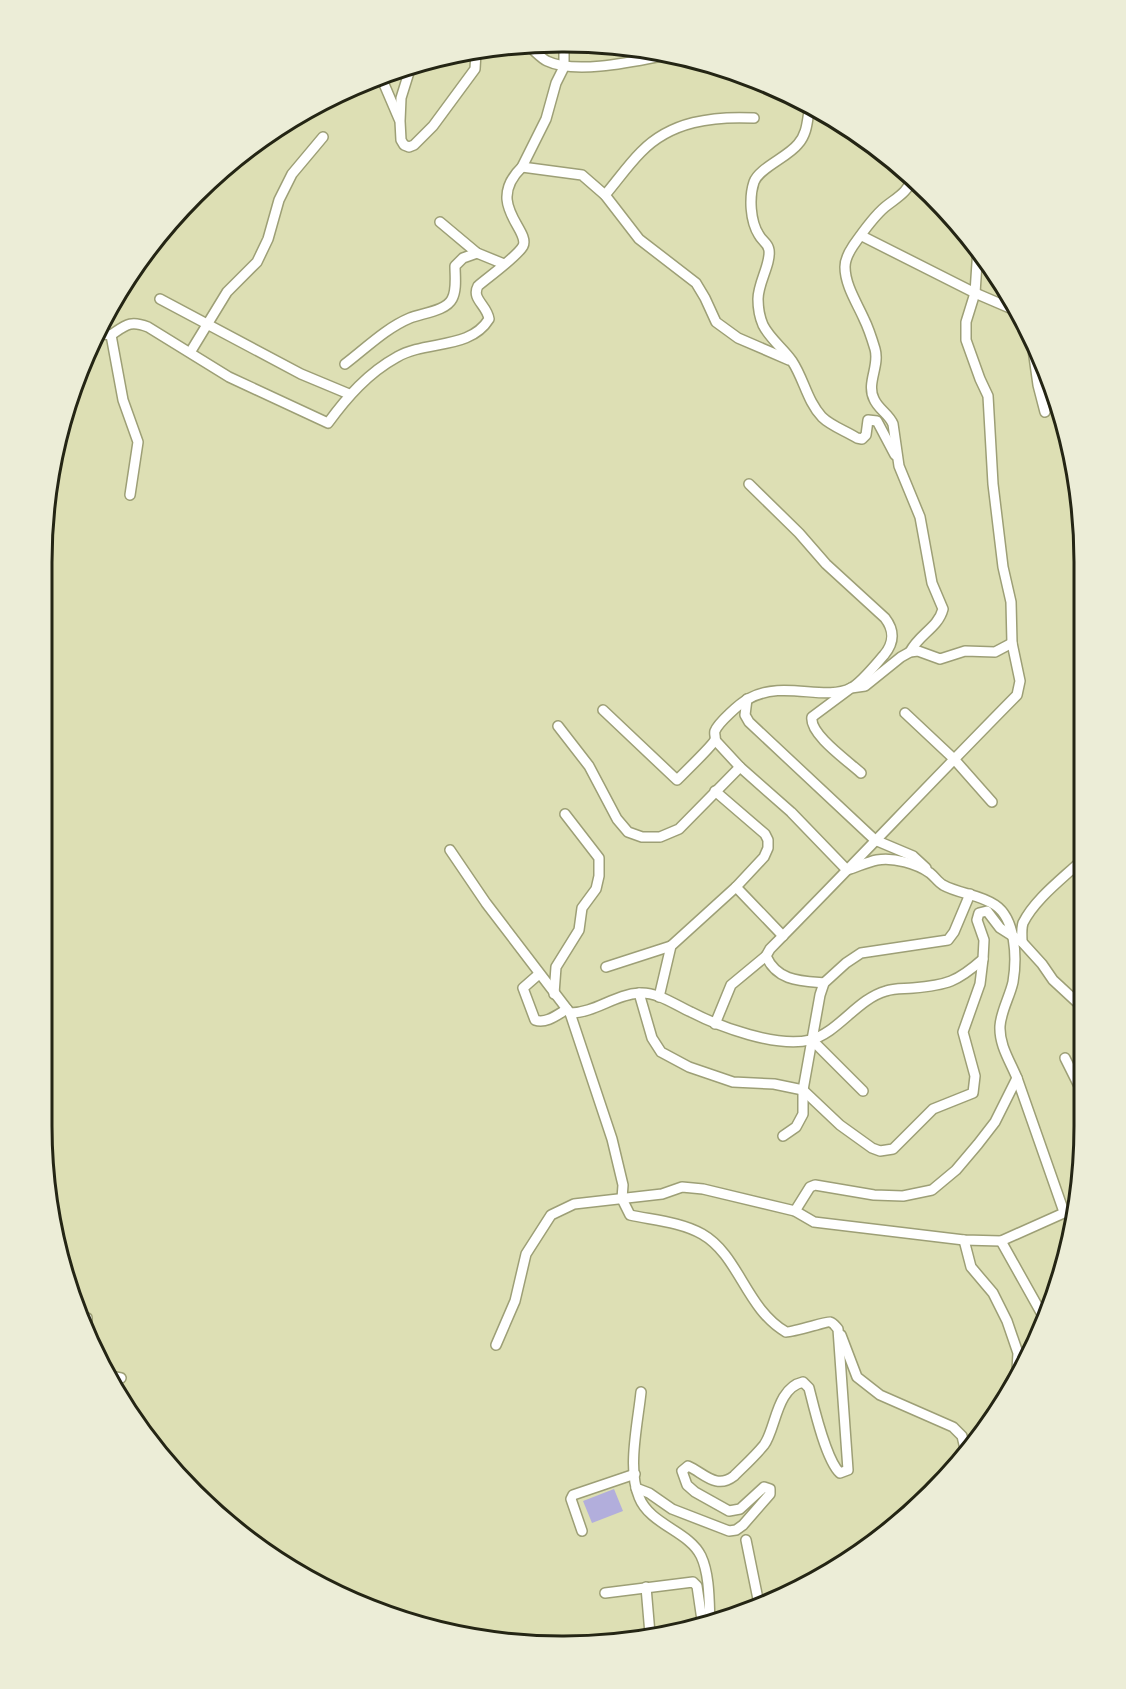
<svg xmlns="http://www.w3.org/2000/svg" width="1126" height="1689" font-family="Lora,serif">
	<style>
		.green { fill: #b2aedc }
		.lines { fill: none; stroke-linecap: round; stroke-linejoin: round }
		.minor-casing { stroke: #9d9f76; stroke-width: 12 }
		.minor { stroke: #fff; stroke-width: 9 }
		.rim { fill: none; stroke: #242514; stroke-width: 3 }
	</style>
	<rect width="100%" height="100%" fill="#dddfb4"/>
	<polygon class="green" points="614,1489 623,1511 592,1523 583,1501"/>
	<g class="lines">
		<g class="minor-casing">
			<g id="minor">
				<path d="M525,44C533,48 539,57 547,61C576,75 636,61 667,55"/>
				<polyline points="411,66 401,98 400,121 401,140 404,145 409,147 414,145 433,126 475,69 476,52"/>
				<polyline points="379,78 384,84 399,119"/>
				<path d="M810,106C807,119 808,133 798,144C788,157 759,168 754,182C749,197 750,221 759,235C762,241 768,243 769,250C771,264 758,283 758,299C758,307 760,318 763,325C770,339 783,348 792,361C804,379 807,401 822,417C831,426 846,431 857,438L862,439L866,435L868,420L877,421L895,455"/>
				<polyline points="522,167 582,175 605,195 639,239 696,283 705,298 716,322 738,338 789,360"/>
				<path d="M605,195C617,181 628,165 641,152C671,121 713,116 754,118"/>
				<polyline points="440,222 477,253 504,264"/>
				<polyline points="862,236 975,293 1017,311"/>
				<polyline points="160,299 301,374 349,394"/>
				<path d="M95,333L111,335C126,325 130,320 148,327L229,377L328,423C347,397 368,373 397,357C426,340 470,350 489,319C487,305 471,299 478,286C487,278 518,256 523,246C531,230 484,204 522,167L546,119L556,83L564,67V44"/>
				<polyline points="111,335 123,400 138,442 130,495"/>
				<polyline points="1031,335 1038,385 1045,412"/>
				<polyline points="191,351 227,292 257,262 268,239 279,200 292,174 323,137"/>
				<path d="M345,364C366,348 386,328 410,318C422,313 446,311 452,299C457,290 455,276 455,266L463,258L477,253"/>
				<path d="M910,652C919,634 938,628 943,609L932,583L920,517L899,466L893,424C889,414 878,409 874,399C866,383 880,366 875,349C872,339 869,329 864,319C857,303 845,285 845,267C845,260 849,252 853,246C862,233 873,217 885,207C896,198 909,192 912,177"/>
				<polyline points="747,699 745,715 749,722 875,840 913,856 926,868"/>
				<path d="M603,710L677,780C683,774 712,746 715,740C716,737 714,734 715,731C718,723 740,703 748,699C783,679 824,702 851,688C861,683 876,664 884,655C894,643 895,631 885,618L826,564L799,533L749,484"/>
				<polyline points="905,713 954,759 992,802"/>
				<polyline points="558,726 589,766 617,819 628,832 642,837 660,837 679,829 740,767"/>
				<path d="M715,740L740,767L791,812L847,870C857,867 867,862 877,860C894,857 917,864 930,873C935,877 938,882 943,885C959,894 979,894 995,905C1016,919 1017,958 1013,982C1010,996 1001,1011 1000,1026C999,1045 1010,1061 1017,1078L995,1122L978,1144L956,1170L932,1190L903,1196L874,1195L815,1185L810,1187L795,1211"/>
				<path d="M861,773C848,761 809,734 812,717L851,688L865,686L901,657L910,652L918,651L940,659L965,651L995,652L1012,643"/>
				<path d="M450,850L486,903L570,1013L612,1139L623,1185L622,1199L630,1215C653,1220 681,1222 702,1234C739,1255 746,1309 786,1332C795,1332 827,1321 830,1322C834,1323 835,1326 838,1329L848,1470L840,1473C826,1460 814,1408 809,1388L803,1382C776,1388 776,1429 764,1445C755,1456 744,1466 734,1476C716,1490 704,1473 688,1466L682,1471L687,1485L695,1492L729,1511L740,1509L764,1487L770,1489V1494L743,1525L736,1530L729,1531L672,1509L649,1493L636,1488"/>
				<polyline points="736,887 783,936"/>
				<path d="M1022,942C1022,936 1021,929 1023,923C1035,899 1062,879 1081,861"/>
				<path d="M766,956C777,981 800,981 824,983"/>
				<polyline points="606,967 671,946"/>
				<path d="M539,974L523,988L535,1020C546,1024 557,1015 567,1009"/>
				<polyline points="639,993 652,1038 661,1052 689,1067 733,1082 774,1084 803,1090 840,1125 872,1148 880,1151 893,1149 933,1109 973,1093 975,1076 963,1032 980,984 983,959"/>
				<polyline points="554,994 556,967 579,930 582,908 596,889 599,876 599,858 565,814"/>
				<polyline points="659,997 671,946 736,887 764,857 768,848 768,840 765,834 715,791"/>
				<path d="M570,1013C595,1013 615,994 640,993C658,992 675,1005 691,1012C720,1027 777,1048 810,1040C838,1033 857,999 886,991C895,988 905,989 913,988C947,985 957,982 983,959L984,940L977,920L979,913L987,911L1000,928L1022,942L1042,964L1053,980L1080,1005"/>
				<path d="M715,1024L731,985L766,956L770,949C853,865 934,779 1017,695L1020,681L1012,643L1011,602L1003,567L993,484L988,396L980,379L966,340V322L975,293L978,248"/>
				<polyline points="812,1040 863,1091"/>
				<polyline points="1065,1058 1080,1088"/>
				<polyline points="1017,1078 1064,1212"/>
				<polyline points="783,1136 796,1127 803,1114 803,1090 820,995 824,983 846,963 861,953 948,940 954,932 970,894"/>
				<polyline points="964,1240 971,1267 993,1293 1007,1321 1018,1353 1017,1370 997,1407"/>
				<polyline points="1001,1241 1043,1316"/>
				<polyline points="81,1316 87,1318 87,1328"/>
				<polyline points="841,1335 857,1377 880,1395 953,1427 962,1436 966,1453"/>
				<polyline points="496,1345 515,1301 526,1254 551,1215 574,1204 662,1194 682,1187 703,1189 795,1211 814,1222 964,1240 1001,1241 1075,1208"/>
				<polyline points="110,1376 121,1378"/>
				<path d="M641,1392C638,1422 627,1469 639,1497C650,1525 689,1531 701,1556C710,1575 709,1603 710,1624"/>
				<polyline points="582,1531 571,1499 573,1495 635,1474"/>
				<polyline points="746,1540 759,1604"/>
				<polyline points="646,1587 650,1634"/>
				<polyline points="605,1593 693,1582 697,1586 703,1627"/>
			</g>
		</g>
		<use href="#minor" class="minor"/>
	</g>
	<path d="M0 0H1126V1689H0ZM562 52H564A510 510 0 0 1 1074 562V1126A510 510 0 0 1 564 1636H562A510 510 0 0 1 52 1126V562A510 510 0 0 1 562 52Z" fill="#ecedd7" fill-rule="evenodd"/>
	<path class="rim" d="M562 52H564A510 510 0 0 1 1074 562V1126A510 510 0 0 1 564 1636H562A510 510 0 0 1 52 1126V562A510 510 0 0 1 562 52Z"/>
</svg>
